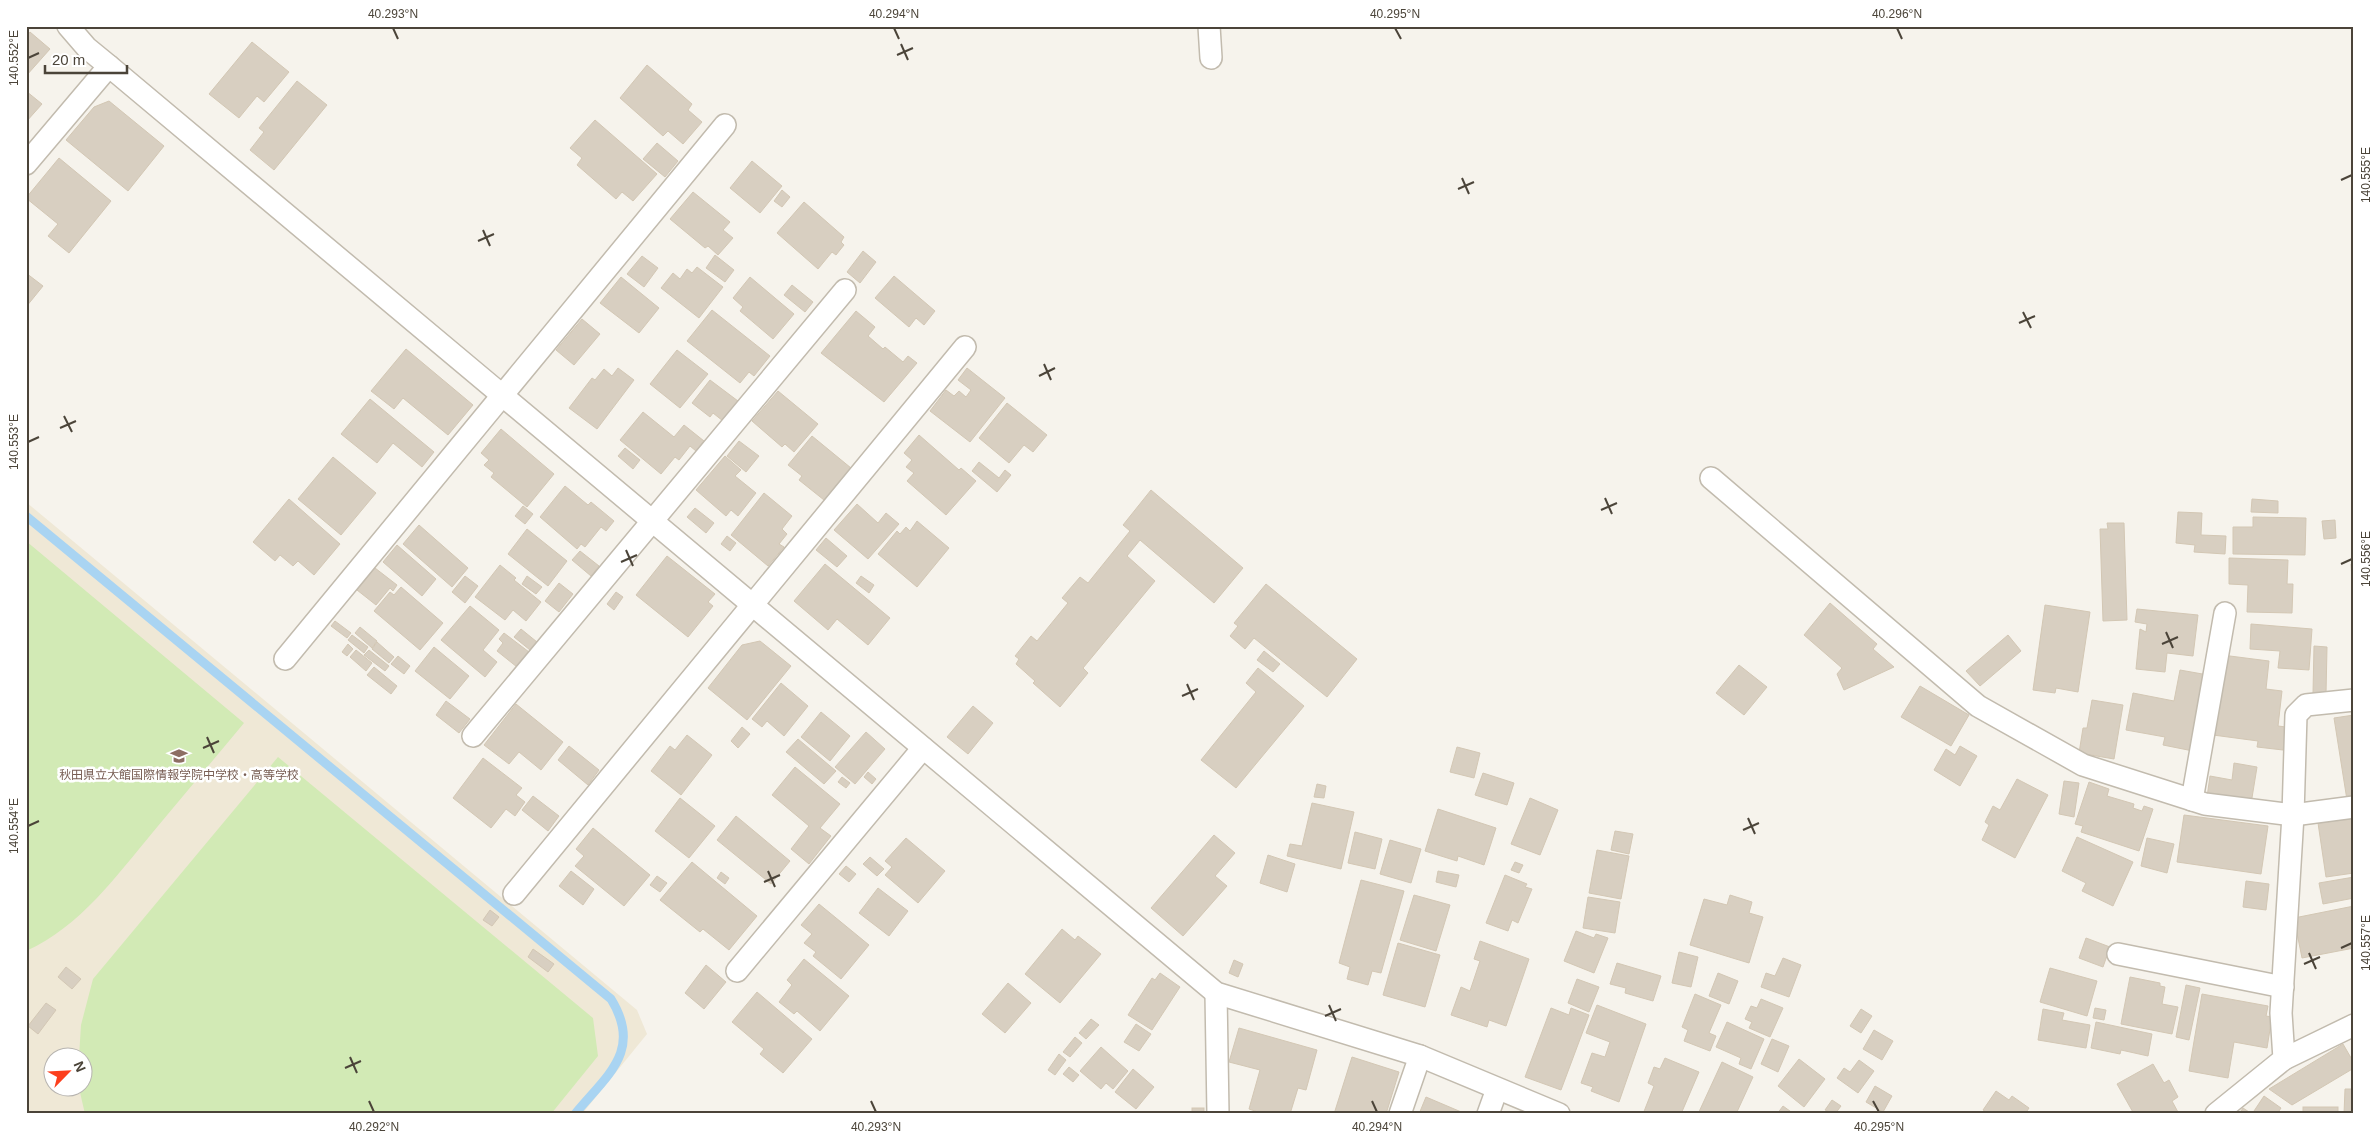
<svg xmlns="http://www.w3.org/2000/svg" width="2380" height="1140" font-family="Arial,'Noto Sans JP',sans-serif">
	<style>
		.education { fill: #efe8d6; fill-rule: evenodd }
		.pitch { fill: #d2eab5 }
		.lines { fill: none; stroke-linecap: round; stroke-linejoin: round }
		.stream { stroke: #a9d4f2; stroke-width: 9 }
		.building { fill: #d8cfc1; stroke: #d3c7b4 }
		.minor-casing { stroke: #c2bbae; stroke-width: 24 }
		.minor { stroke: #fff; stroke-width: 21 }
		.ticks { fill: none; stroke: #4b4439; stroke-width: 2 }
		.labels { text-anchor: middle; stroke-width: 5; stroke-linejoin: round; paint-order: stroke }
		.education-label { font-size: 12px; fill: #785e54; stroke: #fff }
		.neatline { fill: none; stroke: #4b4439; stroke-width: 2 }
		.ticks-label { font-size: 12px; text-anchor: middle; fill: #4b4439 }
	</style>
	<rect width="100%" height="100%" fill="#f6f3ec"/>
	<path class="education" d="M26,502L637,1010L647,1034L582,1114H26ZM52,1058H82V1088H52Z"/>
	<g class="pitch">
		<path d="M26,541L244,723C214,759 184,795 153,832C117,875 80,927 26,951Z"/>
		<polygon points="278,757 593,1018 598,1056 551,1114 85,1114 79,1088 82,1088 82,1058 79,1057 81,1025 93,979"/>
	</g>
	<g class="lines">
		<path class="stream" d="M26,516L611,999C643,1051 607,1075 575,1114"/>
	</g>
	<g class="building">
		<polygon points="30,32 50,49 26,76 26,37"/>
		<polygon points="252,42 289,72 264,102 257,96 239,118 209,94"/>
		<polygon points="647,65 692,104 688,110 702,122 683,144 668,131 663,136 620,98"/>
		<polygon points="297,81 327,105 274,170 250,150 264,132 259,128"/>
		<polygon points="26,91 42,104 26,122"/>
		<polygon points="109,101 164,146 128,191 66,140 94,107"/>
		<polygon points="595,120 657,174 633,201 622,192 616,199 577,165 582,158 570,148"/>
		<polygon points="657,143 678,161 665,177 643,159"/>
		<polygon points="59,158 111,201 69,253 48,236 58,224 26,198"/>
		<polygon points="752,161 782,186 760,213 730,188"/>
		<polygon points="782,190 790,197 782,207 774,201"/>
		<polygon points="693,192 730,222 723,230 733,238 718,255 708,246 705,248 670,219"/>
		<polygon points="804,202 844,237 841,242 844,245 836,255 832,252 818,269 777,233"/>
		<polygon points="863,251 876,262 860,283 847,272"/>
		<polygon points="715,255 734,270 725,282 706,268"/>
		<polygon points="642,256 658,268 644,287 627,274"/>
		<polygon points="697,267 723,287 699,318 661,288 673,273 680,279 687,269 692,273"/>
		<polygon points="26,273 43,286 26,307"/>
		<polygon points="894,276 935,311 924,325 916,318 909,327 875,298"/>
		<polygon points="621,277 659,308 639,333 600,303"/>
		<polygon points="750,277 794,314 773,339 740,311 743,307 733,298"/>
		<polygon points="792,285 813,302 805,312 784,295"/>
		<polygon points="712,310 770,356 754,376 749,372 740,383 687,341"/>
		<polygon points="856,311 875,327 868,336 883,349 885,347 903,362 908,356 917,363 884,402 821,353"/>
		<polygon points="582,319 600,334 574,365 556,350"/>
		<polygon points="406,349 473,405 448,435 403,398 394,409 371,391"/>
		<polygon points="677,350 708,374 680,408 650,384"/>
		<polygon points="618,368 634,380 597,429 569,408 592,378 595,380 604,369 612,376"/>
		<polygon points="967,368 1005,398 970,442 930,411 946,390 954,396 959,391 966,397 971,390 958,380"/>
		<polygon points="710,380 738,401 723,421 713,413 710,417 692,403"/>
		<polygon points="778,391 818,424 794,452 785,444 782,447 752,421"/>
		<polygon points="370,399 434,452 422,467 393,443 377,463 341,434"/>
		<polygon points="1007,403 1047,435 1033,452 1024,445 1009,463 979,438"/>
		<polygon points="643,412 674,437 684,425 704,441 696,451 690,446 679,460 675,457 661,474 620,440"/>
		<polygon points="501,429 554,474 527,507 491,477 494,473 484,465 489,460 481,453"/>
		<polygon points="919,435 959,470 961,468 976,481 946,515 907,481 914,473 906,467 912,460 904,453"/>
		<polygon points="812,436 851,468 824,500 799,480 802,476 788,465"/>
		<polygon points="739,441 759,456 746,472 727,456"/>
		<polygon points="625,448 640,460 633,469 618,456"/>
		<polygon points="725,456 741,470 735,476 756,493 738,516 731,510 726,516 696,490"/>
		<polygon points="333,457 376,493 341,535 298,499"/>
		<polygon points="979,462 999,478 1005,470 1011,475 997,492 972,471"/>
		<polygon points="565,486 588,505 591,502 614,521 606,531 601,527 585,547 581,544 577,549 540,517"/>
		<polygon points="1151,490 1243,568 1214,603 1140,540 1127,556 1155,581 1083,668 1088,673 1060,707 1033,683 1035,681 1016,664 1019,659 1015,656 1031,636 1037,641 1068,603 1062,598 1080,577 1088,583 1130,531 1123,525"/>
		<polygon points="764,493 792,516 782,529 787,534 779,544 784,547 768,566 731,535"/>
		<polygon points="289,499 340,544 314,575 298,561 293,566 280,555 275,561 253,542"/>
		<polygon points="2252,499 2278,501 2278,513 2251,512"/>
		<polygon points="857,504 878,523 886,513 899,524 868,559 834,530"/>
		<polygon points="523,506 533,514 525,524 515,516"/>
		<polygon points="695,508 714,523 706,533 687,517"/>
		<polygon points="2178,512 2202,513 2201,535 2226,536 2225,554 2194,552 2195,545 2176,543"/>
		<polygon points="2253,517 2306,518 2305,555 2233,554 2233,527 2253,527"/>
		<polygon points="2335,520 2336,538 2324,539 2322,521"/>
		<polygon points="917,521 949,548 917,587 878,554 897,531 900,534 906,527 910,531"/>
		<polygon points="2107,523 2124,523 2127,620 2103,621 2100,529 2108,529"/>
		<polygon points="419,525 468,568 452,587 403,544"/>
		<polygon points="527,529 567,561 548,586 508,554"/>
		<polygon points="727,536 736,543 730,551 721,544"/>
		<polygon points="826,538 847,556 837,567 816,550"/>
		<polygon points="397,545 436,579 422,596 383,562"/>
		<polygon points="580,551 599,566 591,576 572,560"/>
		<polygon points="667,556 715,594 708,602 713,606 688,637 636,595"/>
		<polygon points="2229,558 2288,560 2287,584 2293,584 2292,613 2247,612 2248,585 2229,584"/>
		<polygon points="825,564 890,618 868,645 837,619 828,630 794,601"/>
		<polygon points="2351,564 2354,564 2354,611"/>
		<polygon points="500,565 516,578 514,580 541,602 526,621 513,610 505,620 475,597"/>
		<polygon points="375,568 397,585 393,591 390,588 376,605 357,590"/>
		<polygon points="465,576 478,586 465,603 452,592"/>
		<polygon points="527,576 542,587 536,594 522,584"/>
		<polygon points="861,576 874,585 869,593 856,583"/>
		<polygon points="559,583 573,594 559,612 545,601"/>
		<polygon points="1266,584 1357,659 1327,697 1254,638 1245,649 1230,636 1238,626 1234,623"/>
		<polygon points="401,587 443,623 420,650 374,611 390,592 394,595"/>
		<polygon points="616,592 623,597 614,610 607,604"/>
		<polygon points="1830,603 1877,644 1873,649 1894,667 1844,690 1837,674 1842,668 1804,635"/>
		<polygon points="2045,605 2090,612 2078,692 2056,688 2055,693 2033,690"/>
		<polygon points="470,606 499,630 483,650 497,662 485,677 441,640"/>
		<polygon points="2137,609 2198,615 2193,656 2167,653 2165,672 2136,669 2140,629 2146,632 2147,624 2135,622"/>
		<polygon points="335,621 351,633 347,638 331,626"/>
		<polygon points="2251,624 2312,629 2309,670 2278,668 2280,651 2250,649"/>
		<polygon points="360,627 377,641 372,648 355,633"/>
		<polygon points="521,629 537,642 530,650 514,637"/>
		<polygon points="504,633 529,652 517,667 497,651 503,643 499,639"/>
		<polygon points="352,635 368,647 364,653 348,640"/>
		<polygon points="2008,635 2021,651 1980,686 1966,671"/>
		<polygon points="760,641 791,666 747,720 708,688 742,645"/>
		<polygon points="377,642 394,657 389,663 372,649"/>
		<polygon points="348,644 353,649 347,656 342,652"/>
		<polygon points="2314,646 2327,647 2326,694 2313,693"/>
		<polygon points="434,647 469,676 450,699 415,671"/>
		<polygon points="356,650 372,663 366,671 350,657"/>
		<polygon points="369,650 389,666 385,671 364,655"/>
		<polygon points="1264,651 1280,664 1273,672 1257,660"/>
		<polygon points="2222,655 2269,661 2266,689 2282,691 2278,726 2286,727 2283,750 2257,747 2258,741 2213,735"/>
		<polygon points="398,656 410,666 404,674 391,664"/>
		<polygon points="1739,665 1767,687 1744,715 1716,693"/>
		<polygon points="374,667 397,686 391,694 367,675"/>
		<polygon points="1258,668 1304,706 1236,788 1201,760 1256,692 1246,683"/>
		<polygon points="2180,670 2208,675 2193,751 2163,745 2165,737 2126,730 2133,693 2174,701"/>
		<polygon points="781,683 808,706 784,736 767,721 762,727 752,719"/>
		<polygon points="1920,686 1969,715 1951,746 1901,717"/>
		<polygon points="2092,700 2123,705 2114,759 2079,753 2083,728 2087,728"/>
		<polygon points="446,701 470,719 459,733 436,715"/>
		<polygon points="516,704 563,742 541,770 519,752 509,764 484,745"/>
		<polygon points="973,706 993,723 968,754 947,737"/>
		<polygon points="821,712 850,736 830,761 801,737"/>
		<polygon points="2354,715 2354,799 2347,800 2334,718"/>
		<polygon points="742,727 750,734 738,748 731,741"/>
		<polygon points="866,732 885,749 855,784 835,767"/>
		<polygon points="687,735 712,755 681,795 651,771 670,746 675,750"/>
		<polygon points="798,739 836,771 824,784 786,752"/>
		<polygon points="569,746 599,770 588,785 558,760"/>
		<polygon points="1960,746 1977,756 1960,786 1934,770 1946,749 1955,755"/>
		<polygon points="1457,747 1480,753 1474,778 1450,772"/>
		<polygon points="483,758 522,788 516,795 525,802 515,816 506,809 491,828 453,798"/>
		<polygon points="2234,763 2257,767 2251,804 2207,797 2210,776 2232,780"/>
		<polygon points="795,767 840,804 820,828 831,836 809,864 791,849 809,826 772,795"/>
		<polygon points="868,772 876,779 872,784 864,777"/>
		<polygon points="1483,773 1514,783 1507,805 1475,795"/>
		<polygon points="842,777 850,783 846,788 838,782"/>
		<polygon points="2017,779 2048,795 2015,858 1982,840 1989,825 1985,822 1993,806 2000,810"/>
		<polygon points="2064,781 2079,783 2074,817 2059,814"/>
		<polygon points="2089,782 2109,789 2107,796 2134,804 2133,808 2142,811 2144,806 2153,809 2139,851 2081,832 2083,826 2075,824"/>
		<polygon points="1317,784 1326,786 1324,798 1314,797"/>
		<polygon points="533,796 559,816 548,831 522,810"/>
		<polygon points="680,798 715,826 689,858 655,831"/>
		<polygon points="1530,798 1558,810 1540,855 1511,844"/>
		<polygon points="1312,803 1354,812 1341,869 1287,856 1290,844 1302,846"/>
		<polygon points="1438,809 1496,828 1484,865 1458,856 1457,861 1425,851"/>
		<polygon points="2184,815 2268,826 2261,874 2177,862"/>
		<polygon points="736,816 790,861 771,884 717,840"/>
		<polygon points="2354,817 2354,873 2326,877 2318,823"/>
		<polygon points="593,828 650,875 624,906 575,866 584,856 576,849"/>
		<polygon points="1615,831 1633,834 1629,854 1611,850"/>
		<polygon points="1355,832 1382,839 1375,869 1348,863"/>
		<polygon points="1214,835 1235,853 1215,876 1227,886 1183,936 1151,908"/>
		<polygon points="2077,837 2133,862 2113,906 2082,891 2086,883 2062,871"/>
		<polygon points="906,838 945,871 918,903 885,875 892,867 885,861"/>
		<polygon points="2147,838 2174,844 2167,873 2141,866"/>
		<polygon points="1390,840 1421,849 1411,883 1380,874"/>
		<polygon points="1597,850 1629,856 1621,899 1589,893"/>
		<polygon points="1268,855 1295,864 1287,892 1260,883"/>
		<polygon points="870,857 884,869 877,876 863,864"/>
		<polygon points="692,862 757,916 729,950 703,929 700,932 660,900"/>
		<polygon points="1515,862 1523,865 1519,873 1511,870"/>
		<polygon points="846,866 856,874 849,882 839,874"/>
		<polygon points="571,871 594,889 583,905 559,886"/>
		<polygon points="1438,871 1459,875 1456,887 1436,882"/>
		<polygon points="721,872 729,878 725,884 717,878"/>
		<polygon points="1505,875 1527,884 1525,887 1532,889 1518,923 1512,920 1508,931 1486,923"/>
		<polygon points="657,876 667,883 660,892 650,885"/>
		<polygon points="2354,877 2354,898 2323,904 2319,883"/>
		<polygon points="1361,880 1404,891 1381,973 1372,971 1368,985 1347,979 1350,967 1339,963"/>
		<polygon points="2246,881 2269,884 2266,910 2243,907"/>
		<polygon points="878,888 908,911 889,936 859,913"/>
		<polygon points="1414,895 1450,905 1436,951 1400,940"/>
		<polygon points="1730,895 1752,902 1749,913 1763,917 1749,963 1690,945 1704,899 1727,905"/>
		<polygon points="1588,897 1620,902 1615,933 1583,928"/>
		<polygon points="819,904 869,945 841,979 813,956 816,952 804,943 812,934 801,925"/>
		<polygon points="2354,906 2354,948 2302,958 2294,918"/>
		<polygon points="490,910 499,917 492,926 483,920"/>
		<polygon points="1062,929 1075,940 1078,936 1101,954 1060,1003 1025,974"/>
		<polygon points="1576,931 1594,938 1596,934 1608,938 1594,973 1564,961"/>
		<polygon points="2086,938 2110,947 2103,967 2079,958"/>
		<polygon points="1480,941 1529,959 1506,1026 1489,1020 1487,1027 1451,1015 1461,987 1470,991 1480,961 1474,959"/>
		<polygon points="1398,943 1440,955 1425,1007 1383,995"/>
		<polygon points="533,949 554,964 548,972 528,957"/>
		<polygon points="1679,952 1698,957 1691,987 1672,983"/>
		<polygon points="1783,958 1801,965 1789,997 1761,987 1766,973 1775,976"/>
		<polygon points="804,959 849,996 820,1031 797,1011 794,1014 779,1002 792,985 787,980"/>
		<polygon points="1234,960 1243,964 1238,977 1229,973"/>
		<polygon points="1617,963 1661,976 1653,1001 1625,993 1626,988 1610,984"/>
		<polygon points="706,965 726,982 704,1009 685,993"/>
		<polygon points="66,967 81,979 72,989 58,977"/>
		<polygon points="2050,968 2097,981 2087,1016 2040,1002"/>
		<polygon points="1160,973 1180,987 1152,1030 1128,1015 1152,978 1155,980"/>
		<polygon points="1718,973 1738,981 1729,1004 1709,996"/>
		<polygon points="2130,977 2160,983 2160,986 2165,987 2162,1004 2178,1007 2172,1034 2121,1024"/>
		<polygon points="1577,979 1599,987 1589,1012 1568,1003"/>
		<polygon points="1008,983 1031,1003 1005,1033 982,1014"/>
		<polygon points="2186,985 2200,988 2189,1040 2176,1037"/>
		<polygon points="757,992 812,1039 783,1073 760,1054 764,1049 732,1022"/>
		<polygon points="1695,994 1721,1005 1709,1033 1716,1036 1710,1051 1684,1041 1688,1030 1682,1027"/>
		<polygon points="2202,994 2268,1006 2266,1016 2272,1017 2267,1048 2234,1042 2228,1078 2189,1071"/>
		<polygon points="1761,999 1783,1008 1770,1037 1749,1028 1752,1022 1745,1019 1751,1006 1757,1008"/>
		<polygon points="46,1003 56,1010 38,1034 28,1026"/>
		<polygon points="1597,1005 1646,1024 1619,1102 1591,1091 1593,1087 1581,1083 1592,1053 1605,1057 1610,1042 1586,1033"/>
		<polygon points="1551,1008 1569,1015 1571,1008 1589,1015 1561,1090 1525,1077"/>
		<polygon points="2095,1008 2106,1010 2104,1020 2093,1018"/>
		<polygon points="1861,1009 1872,1016 1861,1033 1850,1026"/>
		<polygon points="2043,1009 2064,1013 2062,1020 2090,1025 2086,1048 2038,1040"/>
		<polygon points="1091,1019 1099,1025 1086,1039 1079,1033"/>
		<polygon points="1727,1022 1764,1039 1751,1069 1739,1064 1741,1058 1716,1047"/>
		<polygon points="2096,1022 2152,1034 2148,1056 2121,1050 2120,1054 2091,1048"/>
		<polygon points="1136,1024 1151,1034 1139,1051 1124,1042"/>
		<polygon points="1239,1028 1317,1050 1306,1090 1298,1088 1290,1114 1264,1114 1249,1109 1260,1070 1229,1062"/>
		<polygon points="1874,1030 1893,1041 1882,1060 1863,1049"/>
		<polygon points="1075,1037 1082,1043 1070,1057 1063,1052"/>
		<polygon points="1772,1039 1789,1046 1778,1072 1761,1064"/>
		<polygon points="2343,1044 2354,1063 2354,1068 2292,1105 2269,1089"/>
		<polygon points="1101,1047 1128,1071 1113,1089 1106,1083 1101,1089 1080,1071"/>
		<polygon points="1059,1054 1066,1060 1055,1075 1048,1070"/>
		<polygon points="1352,1057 1399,1072 1386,1114 1334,1114"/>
		<polygon points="1665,1058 1699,1072 1681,1114 1643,1114 1654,1086 1648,1083 1654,1067 1660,1069"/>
		<polygon points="1799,1059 1825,1079 1804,1107 1778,1086"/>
		<polygon points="1859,1060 1874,1071 1858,1093 1837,1078 1844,1068 1850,1072"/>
		<polygon points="1722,1062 1753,1077 1736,1114 1698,1114"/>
		<polygon points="2153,1064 2164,1083 2169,1080 2178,1097 2172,1101 2179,1114 2134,1114 2117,1084"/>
		<polygon points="1069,1067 1079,1075 1073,1082 1063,1074"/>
		<polygon points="1133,1069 1154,1087 1136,1109 1115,1092"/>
		<polygon points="1875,1086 1892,1096 1883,1112 1866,1102"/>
		<polygon points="2345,1089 2354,1089 2354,1114 2344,1114"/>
		<polygon points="1996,1091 2009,1100 2012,1096 2029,1108 2025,1114 1989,1114 1983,1110"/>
		<polygon points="2264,1096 2281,1108 2277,1114 2239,1114 2243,1108 2252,1114"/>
		<polygon points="1426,1097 1466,1114 1419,1114"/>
		<polygon points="1832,1100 1841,1106 1835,1114 1825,1110"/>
		<polygon points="1783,1106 1794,1114 1777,1114"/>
		<rect x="2303" y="1107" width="35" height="7"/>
		<rect x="1192" y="1108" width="12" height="6"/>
	</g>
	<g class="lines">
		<g class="minor-casing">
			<g id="minor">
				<polyline points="68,26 87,48 109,66 1216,993 1420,1056 1559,1114"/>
				<polyline points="1209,26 1211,58"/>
				<polyline points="26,164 109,66"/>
				<polyline points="1711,478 1978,706 2083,765 2205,804 2293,815 2354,807"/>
				<polyline points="285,659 725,125"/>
				<polyline points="473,736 845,290"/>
				<polyline points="2192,800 2225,613"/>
				<polyline points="514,894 965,347"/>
				<polyline points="2118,954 2283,987"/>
				<polyline points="737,971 923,748"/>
				<polyline points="1216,993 1218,1114"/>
				<polyline points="2284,1059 2354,1025"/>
				<polyline points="1400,1114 1420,1056"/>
				<polyline points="1488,1114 1497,1089"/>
				<polyline points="2216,1114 2284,1059 2281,1013 2293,815 2296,715 2306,705 2354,700"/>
			</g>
		</g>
		<use href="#minor" class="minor"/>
	</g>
	<path class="ticks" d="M393,28L398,39M894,28L899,39M1395,28L1401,39M1897,28L1902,39M901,44L908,60M897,55L913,48M28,58L39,53M1462,178L1469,194M2341,180L2352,175M1458,189L1474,182M483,230L490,246M478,241L494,234M2023,312L2031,328M2019,323L2035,316M1044,364L1051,380M1039,376L1055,368M64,416L72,432M60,428L76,421M28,442L39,437M1605,498L1612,514M1601,510L1617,503M626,550L633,566M621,562L637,555M2341,564L2352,559M2166,632L2173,648M2162,644L2178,637M1187,684L1194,700M1182,696L1198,689M207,737L214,753M203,748L219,741M1748,818L1755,834M28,826L39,821M1743,830L1759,823M768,871L775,887M764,882L780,875M2341,948L2352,943M2309,953L2316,969M2304,964L2320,957M1329,1005L1336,1021M1325,1016L1341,1009M350,1057L357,1073M345,1068L361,1061M369,1101L374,1112M871,1101L876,1112M1372,1101L1377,1112M1873,1101L1879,1112"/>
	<defs>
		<g id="school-bare" transform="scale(1.35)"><path d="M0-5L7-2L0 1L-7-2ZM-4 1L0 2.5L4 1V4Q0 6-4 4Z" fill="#8d6e63" stroke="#fff" stroke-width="2.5" paint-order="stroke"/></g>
	</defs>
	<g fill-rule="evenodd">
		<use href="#school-bare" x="179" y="756"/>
	</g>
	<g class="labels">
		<g class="education-label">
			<text x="179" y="779">秋田県立大館国際情報学院中学校・高等学校</text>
		</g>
	</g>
	<rect width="2380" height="1140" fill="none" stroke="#ffffff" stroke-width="55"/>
	<g transform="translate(68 1072) rotate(66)"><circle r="24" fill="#ffffff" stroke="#b7b4b0"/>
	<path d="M0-4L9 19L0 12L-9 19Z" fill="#fc3f1d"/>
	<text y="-8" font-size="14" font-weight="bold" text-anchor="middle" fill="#4b4439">N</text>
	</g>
	<path d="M45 65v8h82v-8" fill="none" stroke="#4b4439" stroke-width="2.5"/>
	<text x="52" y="65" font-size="15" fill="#4b4439" stroke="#ffffff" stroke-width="4" paint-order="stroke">20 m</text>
	<rect x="28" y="28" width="2324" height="1084" class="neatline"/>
	<g class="ticks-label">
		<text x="393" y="18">40.293°N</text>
		<text x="894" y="18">40.294°N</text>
		<text x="1395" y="18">40.295°N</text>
		<text x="1897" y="18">40.296°N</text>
		<text transform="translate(14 58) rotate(-90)" y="4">140.552°E</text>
		<text transform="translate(2366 175) rotate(-90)" y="4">140.555°E</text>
		<text transform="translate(14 442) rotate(-90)" y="4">140.553°E</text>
		<text transform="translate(2366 559) rotate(-90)" y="4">140.556°E</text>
		<text transform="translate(14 826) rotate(-90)" y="4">140.554°E</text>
		<text transform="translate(2366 943) rotate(-90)" y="4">140.557°E</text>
		<text x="374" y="1131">40.292°N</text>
		<text x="876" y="1131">40.293°N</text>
		<text x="1377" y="1131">40.294°N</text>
		<text x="1879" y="1131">40.295°N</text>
	</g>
</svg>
